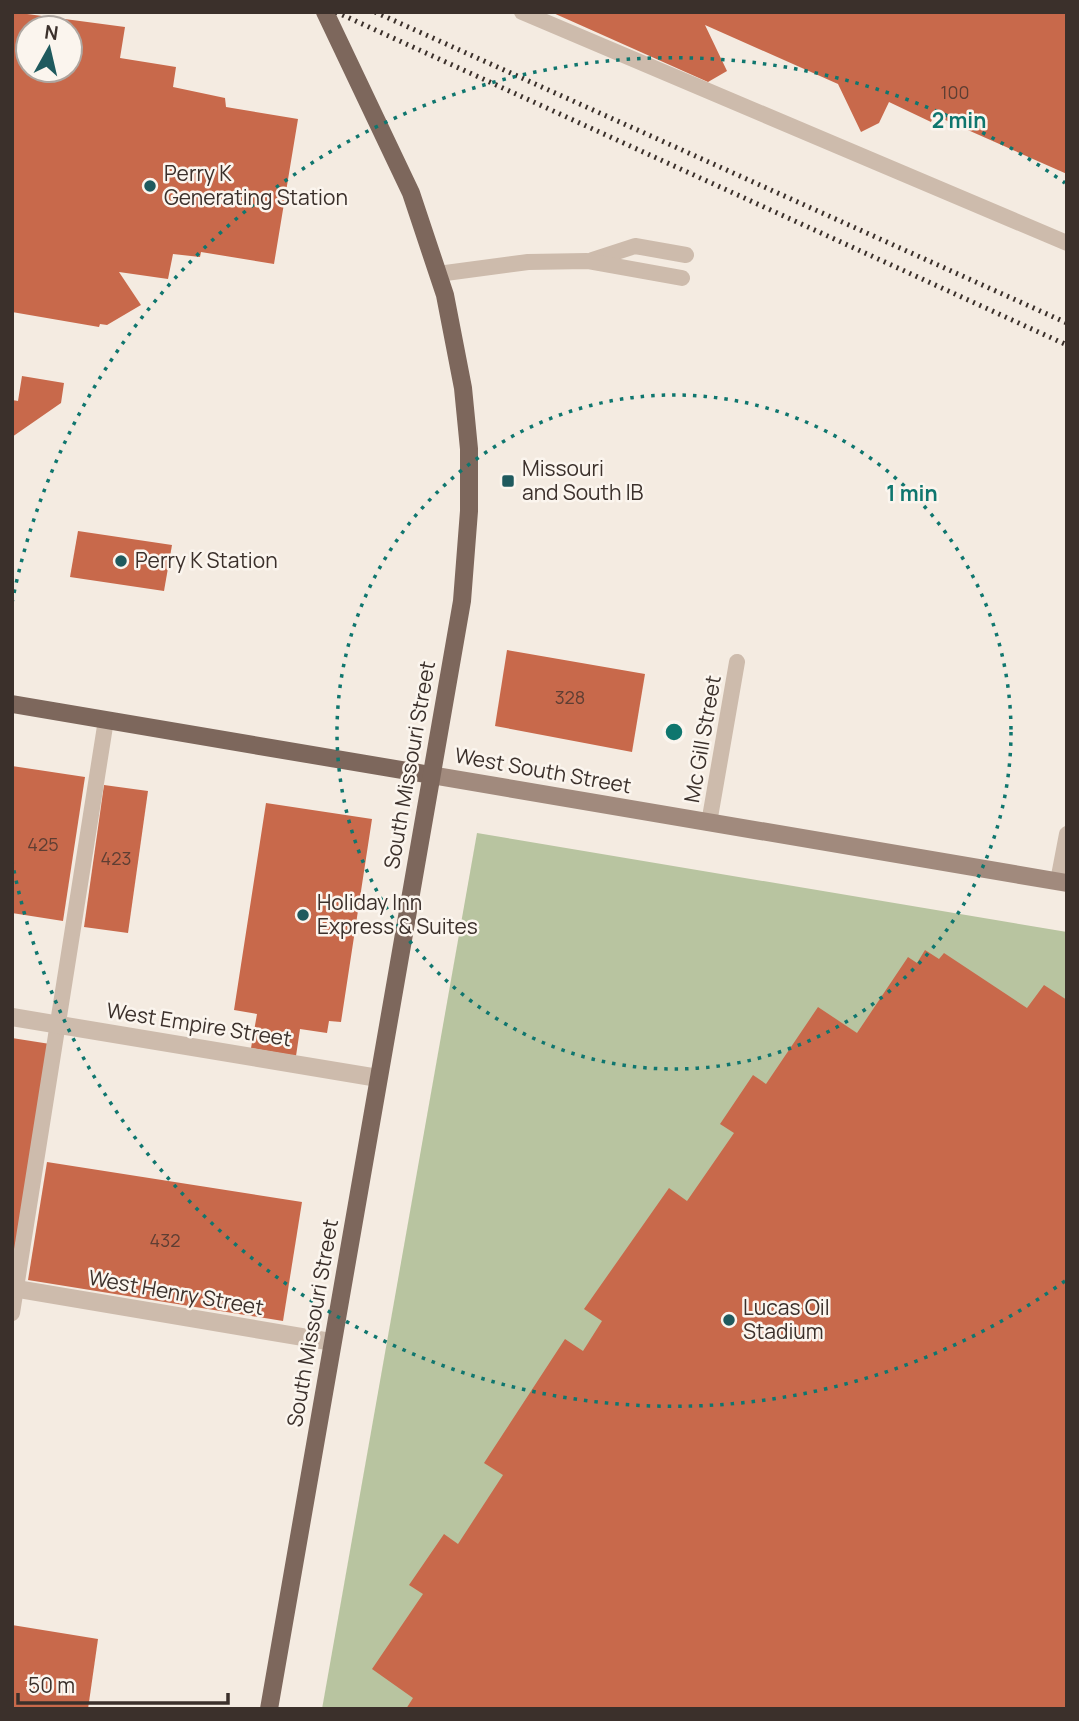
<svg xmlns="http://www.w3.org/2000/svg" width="1079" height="1721" font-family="Manrope,sans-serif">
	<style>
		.green { fill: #b8c4a0 }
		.building { fill: #c8694b; fill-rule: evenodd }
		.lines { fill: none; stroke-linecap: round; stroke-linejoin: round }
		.service { stroke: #cdbbac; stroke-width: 16 }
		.minor { stroke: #cdbbac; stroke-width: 18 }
		.secondary { stroke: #a18a7d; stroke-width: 18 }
		.primary { stroke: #7d675c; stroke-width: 18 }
		.rail { stroke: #3b302b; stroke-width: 5; stroke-dasharray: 2 5; stroke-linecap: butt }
		.ring { fill: none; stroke: #0f766e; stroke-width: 3.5; stroke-dasharray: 3.5 7 }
		.poi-dot { fill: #1f5a5e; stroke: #fbf5ee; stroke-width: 2.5 }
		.labels { text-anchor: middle; stroke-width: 5; stroke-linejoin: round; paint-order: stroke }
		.number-label { font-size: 18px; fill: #5e3e33 }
		.poi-label { font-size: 21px; fill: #3b302b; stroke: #fbf5ee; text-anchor: start }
		.street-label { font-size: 21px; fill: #3b302b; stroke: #fbf5ee }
		.centre { fill: #0f766e; stroke: #fbf5ee; stroke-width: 3.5 }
		.ring-label { font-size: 21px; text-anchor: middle; font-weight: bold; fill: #0f766e; stroke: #fbf5ee; stroke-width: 5; stroke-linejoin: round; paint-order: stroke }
	</style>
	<rect width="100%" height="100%" fill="#f4ebe1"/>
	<polygon class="green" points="477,833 1067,932 1067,1709 322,1709"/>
	<g class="building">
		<path d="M12,12L125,27L120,58L176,67L173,87L225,98L226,107L298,119L274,264L201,252L200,257L173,254L168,279L119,272L141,305L107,325L100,324L99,327L12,312ZM28,28H70V70H28Z"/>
		<polygon points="551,12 1067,12 1067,174 934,115 931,122 889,102 879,123 861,132 838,84 705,25 727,71 708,82"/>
		<polygon points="22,376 64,383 61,403 12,437 12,400 18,401"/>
		<polygon points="78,531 172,545 164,591 70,577"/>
		<polygon points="507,650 645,674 632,752 495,726"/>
		<polygon points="12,766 85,777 63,921 12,913"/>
		<polygon points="104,785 148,791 128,933 84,927"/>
		<polygon points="266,803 372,819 341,1022 329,1021 327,1033 300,1029 296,1056 251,1048 257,1014 234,1010"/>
		<polygon points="925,950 939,959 944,953 1027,1008 1044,985 1067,1000 1067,1709 406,1709 413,1698 372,1669 423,1594 409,1585 444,1534 458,1544 503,1475 484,1463 565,1339 583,1351 602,1321 584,1309 669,1188 687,1201 734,1133 720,1124 753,1075 766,1084 818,1007 857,1033 908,957 917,963"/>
		<polygon points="12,1038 50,1044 14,1254 12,1254"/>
		<polygon points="47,1162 302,1202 283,1321 28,1280"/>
		<polygon points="12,1625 98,1639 88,1709 12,1709"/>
	</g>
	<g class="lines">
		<g class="service">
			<polyline points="522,12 1067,243"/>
			<polyline points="592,260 635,246 686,255"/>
			<polyline points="438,274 528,262 587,261 682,278"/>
			<polyline points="709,823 737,662"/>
			<polyline points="1058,881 1067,834"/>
			<polyline points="12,1313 106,720"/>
		</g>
		<g class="minor">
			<polyline points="12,1017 378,1078"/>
			<polyline points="12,1288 332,1342"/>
		</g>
		<polyline class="secondary" points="431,775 1067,883"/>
		<g class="primary">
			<polyline points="12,704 431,775"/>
			<polyline points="269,1709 462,601 469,511 469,449 463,388 445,295 411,193 325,12"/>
		</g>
		<g class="rail">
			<polyline points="336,12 1067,345"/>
			<polyline points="375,12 1067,323"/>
		</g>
	</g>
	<g class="ring">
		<circle cx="674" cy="732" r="337"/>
		<path d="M1065 1281A674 674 0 0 1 12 861M12 603A674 674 0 0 1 1065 183"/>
	</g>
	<g class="poi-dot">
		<circle cx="150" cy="186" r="7"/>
		<rect x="501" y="474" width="14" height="14" rx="3.5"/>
		<circle cx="121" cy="561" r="7"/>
		<circle cx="303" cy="915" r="7"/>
		<circle cx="729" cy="1320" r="7"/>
	</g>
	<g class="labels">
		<g class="number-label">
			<text x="955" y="99">100</text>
			<text x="570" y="704">328</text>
			<text x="43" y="851">425</text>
			<text x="116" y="865">423</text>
			<text x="165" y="1247">432</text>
		</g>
		<g class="poi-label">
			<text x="164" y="181">Perry K<tspan x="164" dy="24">Generating Station</tspan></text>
			<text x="522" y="476">Missouri<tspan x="522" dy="24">and South IB</tspan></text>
			<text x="135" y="568">Perry K Station</text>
			<text x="317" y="910">Holiday Inn<tspan x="317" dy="24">Express &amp; Suites</tspan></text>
			<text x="743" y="1315">Lucas Oil<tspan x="743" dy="24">Stadium</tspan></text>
		</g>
		<g class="street-label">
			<text transform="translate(703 739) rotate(-80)" y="7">Mc Gill Street</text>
			<text transform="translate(410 765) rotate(-80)" y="7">South Missouri Street</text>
			<text transform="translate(543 771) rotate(10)" y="7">West South Street</text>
			<text transform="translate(199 1025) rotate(9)" y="7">West Empire Street</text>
			<text transform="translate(176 1293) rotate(10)" y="7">West Henry Street</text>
			<text transform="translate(313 1323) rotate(-80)" y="7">South Missouri Street</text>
		</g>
	</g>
	<circle cx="674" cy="732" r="10" class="centre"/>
	<g class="ring-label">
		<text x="959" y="128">2 min</text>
		<text x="912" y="501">1 min</text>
	</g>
	<rect width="1079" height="1721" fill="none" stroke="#3b302b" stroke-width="28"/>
	<g transform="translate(49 49) rotate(8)"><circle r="33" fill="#fbf5ee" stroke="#aea6a0" stroke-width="2"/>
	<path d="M0-5L12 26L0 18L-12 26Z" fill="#1f5a5e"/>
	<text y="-10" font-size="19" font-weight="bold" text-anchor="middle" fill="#3b302b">N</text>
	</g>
	<path d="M18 1693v10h210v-10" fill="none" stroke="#3b302b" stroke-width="3.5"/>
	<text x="28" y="1693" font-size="21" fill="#3b302b" stroke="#fbf5ee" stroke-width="5" paint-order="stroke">50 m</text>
</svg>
